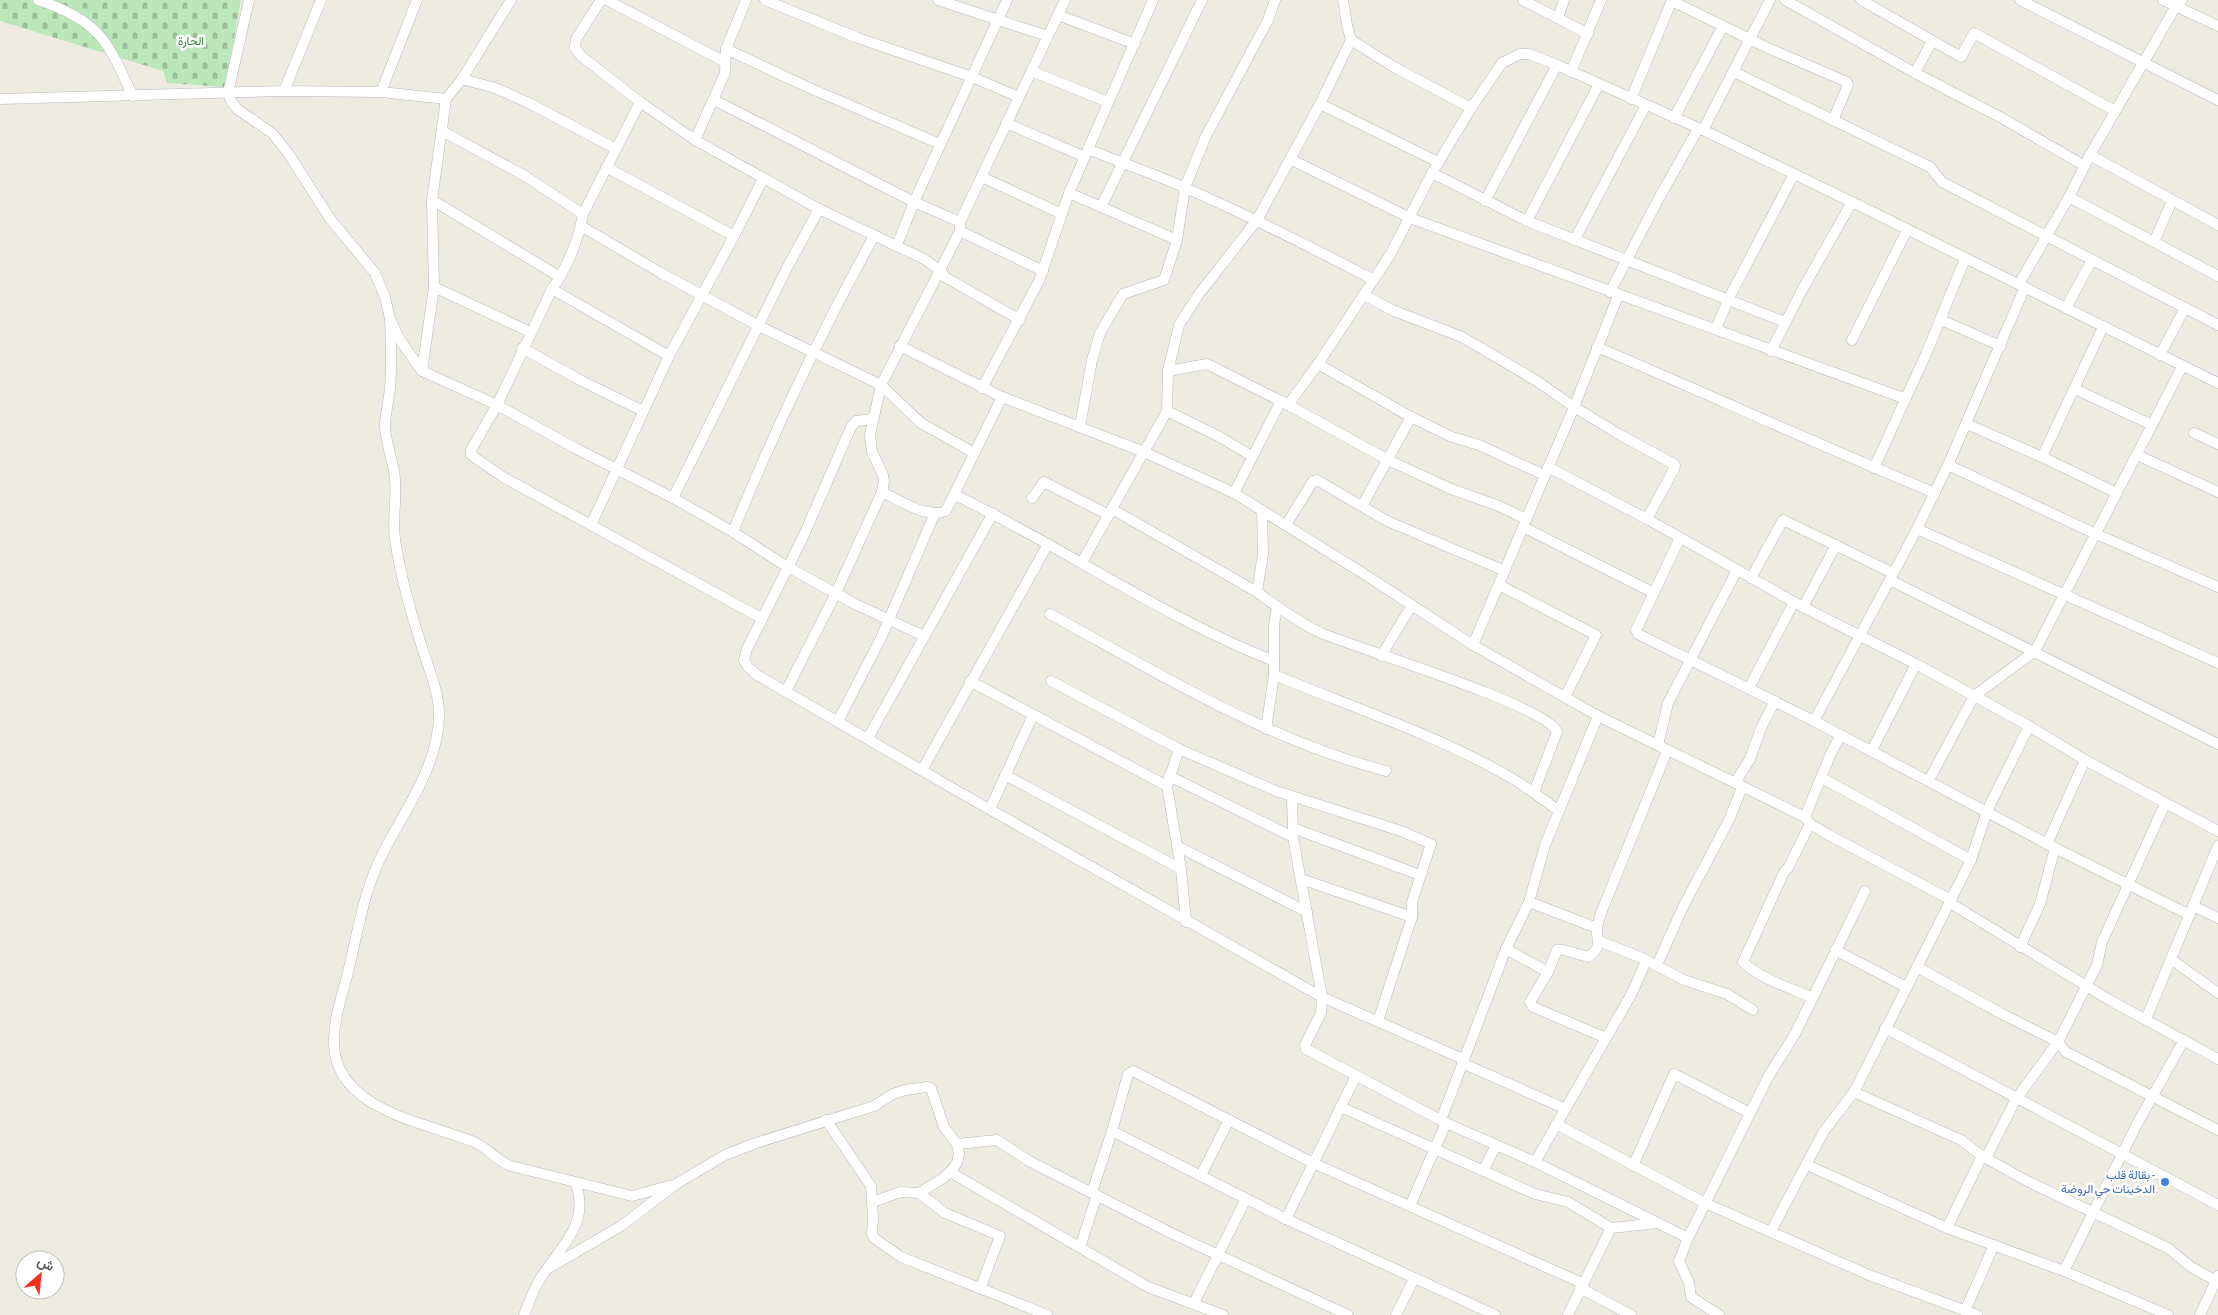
<svg xmlns="http://www.w3.org/2000/svg" width="2218" height="1315" font-family="'Asap Condensed',Vazirmatn,sans-serif">
	<style>
		.cemetery { fill: url(#cemetery-stones) }
		.lines { fill: none; stroke-linecap: round; stroke-linejoin: round }
		.minor-casing { stroke: #b6b9bf; stroke-width: 11 }
		.minor { stroke: #fff; stroke-width: 10 }
		.shop-dot { fill: #3f7fe0; stroke: #fff; stroke-width: 2 }
		.labels { text-anchor: middle; stroke-width: 5; stroke-linejoin: round; paint-order: stroke }
		.park-label { font-size: 12px; fill: #2e8633; stroke: #fff }
		.shop-label { font-size: 12px; fill: #366cbe; stroke: #fff; text-anchor: end }
	</style>
	<defs>
		<pattern id="cemetery-stones" width="16" height="16" patternUnits="userSpaceOnUse" patternTransform="scale(1.25)"><rect width="16" height="16" fill="#bbe8bb"/><path d="M2 7V4a2 2 0 0 1 4 0v3zM10 15v-3a2 2 0 0 1 4 0v3z" fill="#9bbf9c"/></pattern>
	</defs>
	<rect width="100%" height="100%" fill="#eeebe1"/>
	<polygon class="cemetery" points="0,0 241,0 225,87 167,83 163,71 0,21"/>
	<g class="lines">
		<g class="minor-casing">
			<g id="minor">
				<path d="M38,0C59,7 84,18 99,35C114,52 123,76 133,96"/>
				<polyline points="601,0 576,39 575,48 581,56 640,102 695,140 819,209 788,266 673,498"/>
				<polyline points="607,0 725,62"/>
				<polyline points="765,0 858,38 972,77 1019,97"/>
				<polyline points="938,0 1047,36"/>
				<polyline points="1343,0 1347,25 1351,40 1394,67 1471,108"/>
				<polyline points="1523,0 1588,34"/>
				<polyline points="1785,0 1915,73 2000,117 2085,166"/>
				<polyline points="1861,0 1961,57 1974,33 2115,111"/>
				<polyline points="2020,0 2218,100"/>
				<polyline points="2163,0 2218,26"/>
				<polyline points="1672,1 1770,49 1847,82 1848,85 1833,120"/>
				<polyline points="1058,15 1135,44"/>
				<polyline points="1558,18 1564,0"/>
				<polyline points="726,49 805,86 940,144"/>
				<polyline points="1031,71 1108,102"/>
				<polyline points="1571,72 1601,0"/>
				<polyline points="1734,72 1930,167 1942,182 2218,325"/>
				<polyline points="1915,73 1932,41"/>
				<polyline points="462,79 495,88 527,102 616,149"/>
				<polyline points="284,91 321,0"/>
				<polyline points="381,92 417,0"/>
				<polyline points="228,93 231,101 237,109 272,133 288,153 331,220 375,273 385,297 390,319 400,340 422,371 497,405 575,448 673,498 733,532 786,566 855,604 924,636"/>
				<polyline points="228,93 249,0"/>
				<polyline points="0,99 284,91 381,92 446,99"/>
				<polyline points="1631,99 1672,0"/>
				<polyline points="714,100 914,202 960,222"/>
				<path d="M640,102L583,214C579,239 567,268 552,289L497,405L471,450V455L503,477L761,618"/>
				<polyline points="1320,104 1438,162"/>
				<polyline points="1674,118 1723,26"/>
				<polyline points="1006,123 1085,157"/>
				<polyline points="1703,130 1770,0"/>
				<polyline points="442,131 525,176 583,214"/>
				<polyline points="695,140 725,73 726,49 746,0"/>
				<path d="M1088,149C1121,163 1155,174 1188,189C1251,217 1313,248 1374,280"/>
				<polyline points="2090,155 2218,225"/>
				<polyline points="1290,159 1410,218 1906,399"/>
				<polyline points="606,167 734,236"/>
				<polyline points="1432,173 1527,221 1785,322"/>
				<polyline points="982,177 1062,214"/>
				<polyline points="1069,193 1177,240"/>
				<polyline points="2069,197 2218,276"/>
				<polyline points="432,200 560,277"/>
				<polyline points="1485,201 1557,65"/>
				<polyline points="1101,207 1202,0"/>
				<polyline points="819,209 924,259 941,271 945,277 1020,320"/>
				<polyline points="1527,221 1599,84"/>
				<polyline points="581,226 661,273 759,326 881,385 921,423 974,453"/>
				<polyline points="960,231 1043,271"/>
				<polyline points="1575,239 1646,105"/>
				<polyline points="2154,242 2172,201"/>
				<polyline points="897,245 914,202 1007,0"/>
				<polyline points="2019,284 2069,197 2090,155 2176,6 2182,0"/>
				<polyline points="434,287 530,332"/>
				<polyline points="552,289 669,356"/>
				<polyline points="1610,292 1659,198 1698,129"/>
				<polyline points="1364,295 1392,310 1462,337 1537,381 1574,407 1622,436 1672,463 1675,465 1674,469 1647,519"/>
				<polyline points="2066,308 2092,260"/>
				<path d="M390,319C391,342 392,365 390,388C389,400 385,414 385,427C386,445 394,462 395,480C397,500 392,519 395,539C400,574 410,610 421,644C428,668 439,690 439,715C439,764 405,810 384,851C365,887 359,925 350,964C344,991 333,1017 334,1045C337,1111 426,1122 474,1142C488,1148 497,1161 511,1166L632,1196L676,1184"/>
				<polyline points="1941,320 2001,346"/>
				<polyline points="1716,329 1728,300 1794,174"/>
				<polyline points="1852,340 1907,230"/>
				<polyline points="900,346 1002,397 1144,452 1234,493 1364,574 1473,645 1598,716 1805,817 1810,824 1827,834 1951,900"/>
				<path d="M1597,347C1710,395 1821,446 1935,493"/>
				<polyline points="522,348 580,380 643,411"/>
				<polyline points="1771,351 1802,290 1852,202"/>
				<polyline points="2160,355 2185,308"/>
				<polyline points="1318,364 1411,417 1452,437 1479,445 1544,475"/>
				<polyline points="422,371 434,287 432,200 446,99 462,79 511,0"/>
				<polyline points="1168,371 1207,364 1281,401 1388,460 1451,489 1499,506 1526,519"/>
				<polyline points="982,388 1039,281 1069,193 1153,0"/>
				<polyline points="2075,389 2152,425"/>
				<polyline points="1288,405 1318,364 1390,255 1432,173 1471,108 1502,63 1520,54 1529,54 1557,65 1703,130 1852,202 2218,383"/>
				<polyline points="1167,411 1218,436 1252,456"/>
				<polyline points="872,419 856,421 851,427 804,535 747,649 744,660 748,667 757,675 959,792 1322,997 1321,1013 1305,1045 1306,1049 1446,1123 1535,1162 1688,1238 1768,1077 1795,1034 1865,891"/>
				<polyline points="1967,424 2042,457 2117,493"/>
				<polyline points="1080,426 1092,360 1100,333 1123,294 1164,280 1177,240 1185,187 1206,136 1268,20 1275,0"/>
				<polyline points="2194,433 2218,444"/>
				<polyline points="2137,455 2218,492"/>
				<polyline points="2042,457 2103,327"/>
				<polyline points="1948,465 2096,534 2218,587"/>
				<polyline points="1548,467 1647,519 1803,607 1916,664 2029,726 2085,760 2218,831"/>
				<polyline points="1874,468 1926,354 1965,259"/>
				<path d="M882,492C899,500 927,519 946,511L1002,397"/>
				<polyline points="1234,493 1281,401"/>
				<path d="M955,495C1063,547 1162,617 1274,661"/>
				<polyline points="1032,498 1044,482 1109,515"/>
				<polyline points="1362,506 1411,417"/>
				<path d="M1112,509L1257,592C1277,607 1298,622 1321,633C1356,648 1548,706 1557,732L1534,792"/>
				<polyline points="591,525 669,356 734,236 763,179"/>
				<polyline points="1286,525 1313,481 1317,480 1387,521 1505,571"/>
				<polyline points="1523,527 1654,593"/>
				<polyline points="1917,529 2218,663"/>
				<path d="M733,532C774,431 821,332 874,236"/>
				<polyline points="1680,538 1636,630 1638,634 1814,721 2055,848 2190,915"/>
				<polyline points="1082,562 1167,411 1168,371 1179,325 1199,294 1257,220 1320,104 1351,40"/>
				<polyline points="1751,578 1783,520 1893,573"/>
				<polyline points="1890,580 2218,744"/>
				<polyline points="1499,585 1596,635 1565,697"/>
				<polyline points="1257,592 1263,554 1262,510"/>
				<polyline points="1803,607 1836,545"/>
				<path d="M1050,614C1159,674 1265,739 1386,771"/>
				<polyline points="1473,645 1574,407 1618,296"/>
				<polyline points="1381,656 1412,605"/>
				<path d="M1274,675C1352,707 1434,734 1508,776C1526,786 1542,799 1559,811"/>
				<polyline points="970,681 1167,786"/>
				<polyline points="1051,681 1179,749 1276,791 1401,831 1431,844 1412,902 1412,917 1378,1021"/>
				<polyline points="1749,688 1794,602"/>
				<polyline points="786,691 836,593 882,492 884,481 883,475 872,452 870,435 881,385 960,231 960,222 1065,0"/>
				<polyline points="838,721 881,638 935,513"/>
				<polyline points="1814,721 1917,529 1948,465 2025,287"/>
				<polyline points="1266,729 1274,675 1274,625 1277,607"/>
				<polyline points="868,738 993,513"/>
				<polyline points="1658,745 1668,703 1737,570"/>
				<polyline points="1179,749 1167,786 1181,869 1186,922"/>
				<polyline points="1872,750 1916,664"/>
				<polyline points="922,770 1048,544"/>
				<polyline points="1005,775 1181,869"/>
				<polyline points="1169,776 1293,837 1322,997 1463,1059"/>
				<polyline points="1822,778 1971,860"/>
				<polyline points="1929,780 1974,696 2035,651 2182,367"/>
				<polyline points="1735,783 1750,759 1761,728 1775,701"/>
				<polyline points="1292,797 1293,833"/>
				<polyline points="990,809 1033,715"/>
				<polyline points="1805,817 1831,753 1841,735"/>
				<path d="M1810,824L1788,868L1784,872L1743,962C1758,978 1793,989 1813,998"/>
				<polyline points="1293,828 1420,875"/>
				<polyline points="2047,844 2085,760"/>
				<polyline points="1177,846 1307,912"/>
				<polyline points="1301,879 1412,917"/>
				<polyline points="1529,902 1597,928"/>
				<polyline points="1950,903 2113,1002 2218,1059"/>
				<polyline points="2193,906 2218,918"/>
				<polyline points="1599,941 1642,958 1684,980 1727,994 1753,1010"/>
				<polyline points="2020,947 2040,904 2055,848"/>
				<polyline points="1506,949 1548,972"/>
				<polyline points="1835,950 1906,987"/>
				<polyline points="2172,960 2218,993"/>
				<polyline points="1657,965 1683,907 1730,818 1742,787"/>
				<polyline points="1917,967 2002,1014 2058,1042 2066,1052 2218,1130"/>
				<polyline points="2146,1019 2218,846"/>
				<polyline points="1885,1028 2218,1205"/>
				<path d="M1606,1038L1533,1007L1530,1002L1548,972L1557,950H1564L1588,957C1603,947 1596,941 1597,928C1598,921 1601,914 1603,908L1667,751"/>
				<polyline points="1462,1063 1566,1109"/>
				<polyline points="1854,1092 1961,1140 1982,1156 2027,1181 2168,1248 2191,1267 2218,1282"/>
				<polyline points="1341,1107 1535,1194 1568,1202 1611,1228 1658,1223"/>
				<polyline points="826,1120 871,1186 873,1218 872,1234 874,1238 901,1257 1047,1315"/>
				<polyline points="1441,1120 1506,949 1529,902 1545,845 1598,716"/>
				<polyline points="1556,1124 1705,1203 1869,1275 1977,1315"/>
				<polyline points="1112,1131 1286,1219 1495,1315"/>
				<polyline points="957,1144 997,1140 1029,1161 1173,1234 1348,1315"/>
				<polyline points="1986,1158 2016,1099 2058,1042 2097,965 2102,942 2165,804"/>
				<polyline points="1535,1162 1632,993 1646,961"/>
				<polyline points="1807,1165 1947,1228 2064,1271 2168,1315"/>
				<polyline points="1633,1166 1674,1074 1750,1113"/>
				<polyline points="1483,1171 1496,1145"/>
				<polyline points="950,1172 1148,1287 1223,1315"/>
				<polyline points="1201,1175 1229,1120"/>
				<polyline points="1092,1192 1112,1131 1128,1074 1133,1071 1313,1163 1582,1283"/>
				<polyline points="919,1193 945,1213 1000,1236 980,1289"/>
				<polyline points="1410,1206 1446,1123"/>
				<polyline points="1286,1219 1356,1076"/>
				<polyline points="1947,1228 1982,1156"/>
				<polyline points="1771,1231 1824,1131 1854,1092 1971,860 1987,811 2029,726"/>
				<polyline points="1688,1238 1679,1261 1689,1283 1691,1297 1719,1315"/>
				<polyline points="1080,1247 1097,1195"/>
				<polyline points="547,1269 621,1226 676,1184 725,1155 756,1143 874,1106 893,1094 905,1090 927,1087 931,1088 944,1127 957,1144 959,1154 957,1163 950,1172 942,1179 919,1193 900,1192 873,1202"/>
				<polyline points="2064,1271 2137,1124 2184,1040"/>
				<polyline points="1580,1288 1631,1315"/>
				<polyline points="1194,1303 1246,1199"/>
				<polyline points="1965,1311 1994,1245"/>
				<path d="M524,1315C529,1302 534,1288 542,1276C562,1245 591,1222 575,1182"/>
				<polyline points="1396,1315 1414,1279"/>
				<polyline points="1568,1315 1611,1228"/>
				<polyline points="2200,1315 2218,1276"/>
			</g>
		</g>
		<use href="#minor" class="minor"/>
	</g>
	<circle class="shop-dot" cx="2165" cy="1182" r="5"/>
	<g class="labels">
		<g class="park-label">
			<text x="191" y="45">الحارة</text>
		</g>
		<g class="shop-label">
			<text x="2155" y="1179">بقالة قلب -<tspan x="2155" dy="14">الدخينات حي الروضة</tspan></text>
		</g>
	</g>
	<g transform="translate(40 1275) rotate(27)"><circle r="24" fill="#ffffff" stroke="#bdbfc1"/>
	<path d="M0-4L9 19L0 12L-9 19Z" fill="#f6321e"/>
	<text y="-8" font-size="14" font-weight="bold" text-anchor="middle" fill="#595e63">ش</text>
	</g>
</svg>
